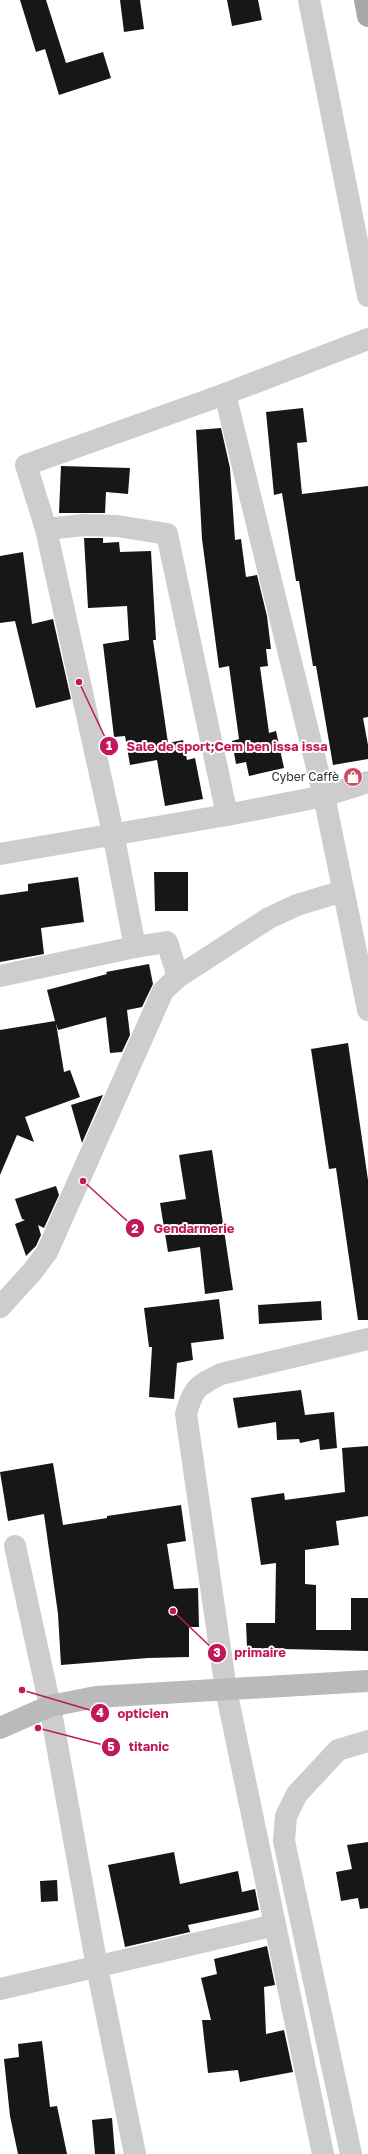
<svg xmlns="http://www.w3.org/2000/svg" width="368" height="2154" font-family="'Golos Text',sans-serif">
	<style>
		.building { fill: #171717 }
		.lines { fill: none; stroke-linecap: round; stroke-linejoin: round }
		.street { stroke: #cdcdcd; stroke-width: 22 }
		.secondary { stroke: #bababa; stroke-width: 22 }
		.primary { stroke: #a8a8a8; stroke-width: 22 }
		.labels { text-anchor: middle; stroke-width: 4; stroke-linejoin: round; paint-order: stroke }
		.poi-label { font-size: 12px; fill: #303030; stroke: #fff; text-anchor: end }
		.leader { fill: none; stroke: #c2185b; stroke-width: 1.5 }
		.callout-dot { fill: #c2185b; stroke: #fff; stroke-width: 1.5 }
		.mark-label { font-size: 12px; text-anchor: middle; font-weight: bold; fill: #fff }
		.callout-label { font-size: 13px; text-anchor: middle; font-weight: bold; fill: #c2185b; stroke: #fff; stroke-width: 4; stroke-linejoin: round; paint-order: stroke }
	</style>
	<rect width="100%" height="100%" fill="#fff"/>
	<g class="building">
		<polygon points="20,0 46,0 66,63 103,52 111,78 59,95 45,49 36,52"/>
		<polygon points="120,0 140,0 144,29 124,32"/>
		<polygon points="227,0 258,0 262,20 232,26"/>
		<polygon points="303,408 307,442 297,443 302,494 368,486 368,717 363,718 368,745 368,759 333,765 316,666 313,666 299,581 296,581 282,493 274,495 266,412"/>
		<polygon points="221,428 230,468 235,540 241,539 246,577 257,575 267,616 271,649 266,649 268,666 260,667 269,733 276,731 284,768 249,776 246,762 236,764 232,741 239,739 229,666 219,668 202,539 196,430"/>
		<polygon points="61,466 130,468 128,494 106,492 105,513 59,513"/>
		<polygon points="84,538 103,538 103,543 119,542 120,552 151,551 156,640 153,640 168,743 183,740 187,760 195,758 203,799 165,806 157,760 130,765 125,736 114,737 103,644 129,640 127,606 88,608"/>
		<polygon points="23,552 32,624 53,619 71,699 36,708 15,621 0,623 0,556"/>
		<polygon points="154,872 188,872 188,911 155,911"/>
		<polygon points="78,877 84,922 41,928 44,954 0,962 0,895 28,891 28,884"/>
		<polygon points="149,964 153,984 142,1007 127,1010 130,1035 122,1052 110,1053 106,1017 58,1030 56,1023 64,1072 70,1070 80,1097 25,1117 34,1142 17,1135 0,1175 0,1030 55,1021 47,990 107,974 106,972"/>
		<polygon points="348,1043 368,1180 368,1320 358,1320 336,1168 329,1169 311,1049"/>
		<polygon points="103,1095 82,1143 71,1105"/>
		<polygon points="212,1150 233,1290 205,1294 200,1247 168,1252 160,1203 186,1199 179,1155"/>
		<polygon points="56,1186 59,1195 44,1228 38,1225 41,1235 36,1246 26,1256 15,1224 25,1220 22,1219 15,1199"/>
		<polygon points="219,1299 224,1339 191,1343 193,1360 177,1363 174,1399 149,1397 152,1347 149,1347 144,1308"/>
		<polygon points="321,1301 322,1320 259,1324 258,1305"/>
		<polygon points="301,1390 305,1415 334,1412 337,1448 320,1450 319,1439 300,1443 299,1439 277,1440 276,1422 238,1428 233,1398"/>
		<polygon points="368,1446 368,1516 336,1521 339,1545 305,1550 305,1584 316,1585 316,1630 351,1630 351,1598 368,1598 368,1651 247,1648 246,1623 275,1623 276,1563 261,1565 251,1498 284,1493 285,1500 345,1492 342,1448"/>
		<polygon points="53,1463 63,1525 107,1518 107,1516 181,1505 186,1541 167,1544 174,1589 198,1588 199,1627 189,1627 189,1657 148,1658 61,1665 58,1614 44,1514 8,1521 0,1472"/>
		<polygon points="368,1842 368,1908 360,1909 358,1898 341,1901 336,1872 352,1869 347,1845"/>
		<polygon points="174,1852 180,1884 238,1871 242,1892 255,1889 259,1910 188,1925 190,1932 125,1947 108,1865"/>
		<polygon points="57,1880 58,1901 41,1902 40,1881"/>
		<polygon points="267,1946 275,1985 264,1987 266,2034 284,2030 293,2072 240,2082 238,2070 208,2073 202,2020 211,2020 201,1978 217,1974 214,1959"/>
		<polygon points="42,2041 50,2107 57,2106 67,2154 18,2154 10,2116 4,2059 19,2057 18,2044"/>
		<polygon points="112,2118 115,2154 95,2154 92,2120"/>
	</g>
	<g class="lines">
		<g class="street">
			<polyline points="309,0 368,296"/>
			<polyline points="368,339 225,394 324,796 368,1010"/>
			<polyline points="46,529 26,465 225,394"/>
			<polyline points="0,854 227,815 324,796 368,782"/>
			<polyline points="0,976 135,947"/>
			<polyline points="178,977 167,942 135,947 113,833 46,529 84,525 117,526 167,534 227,815"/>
			<polyline points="0,1307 32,1272 47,1252 163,991 178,977 269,918 297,905 343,891"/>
			<polyline points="15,1546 50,1706 97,1967 135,2154"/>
			<polyline points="0,1989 275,1925"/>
			<path d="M323,2154L226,1690L186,1414C193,1388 197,1386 221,1374L368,1339"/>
			<polyline points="351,2154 284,1841 286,1816 297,1794 338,1750 368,1741"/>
		</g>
		<polyline class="secondary" points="0,1728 50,1706 96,1697 368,1681"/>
		<polyline class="primary" points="365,0 368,16"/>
	</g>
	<defs>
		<g id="shop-disc" transform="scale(1)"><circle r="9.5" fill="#d0495e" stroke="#fff"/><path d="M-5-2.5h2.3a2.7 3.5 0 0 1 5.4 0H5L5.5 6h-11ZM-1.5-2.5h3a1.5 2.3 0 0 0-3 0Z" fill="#fff"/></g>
	</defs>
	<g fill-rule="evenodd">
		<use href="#shop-disc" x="353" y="777"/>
	</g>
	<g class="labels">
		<g class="poi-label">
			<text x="339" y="781">Cyber Caffè</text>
		</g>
	</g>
	<path class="leader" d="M79 682L109 746M83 1181L135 1228M173 1611L217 1653M22 1690L100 1713M38 1728L111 1747"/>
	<g class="callout-dot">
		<circle cx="79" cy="682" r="4"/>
		<circle cx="83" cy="1181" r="4"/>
		<circle cx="173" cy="1611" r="4"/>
		<circle cx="22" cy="1690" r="4"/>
		<circle cx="38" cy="1728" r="4"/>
		<circle cx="109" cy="746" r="10"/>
		<circle cx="135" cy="1228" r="10"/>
		<circle cx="217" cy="1653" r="10"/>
		<circle cx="100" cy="1713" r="10"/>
		<circle cx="111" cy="1747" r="10"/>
	</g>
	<g class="mark-label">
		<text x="109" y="750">1</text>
		<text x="135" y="1233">2</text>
		<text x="217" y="1657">3</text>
		<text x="100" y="1717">4</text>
		<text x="111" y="1751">5</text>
	</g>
	<g class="callout-label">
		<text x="227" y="751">Sale de sport;Cem ben issa issa</text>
		<text x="194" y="1233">Gendarmerie</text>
		<text x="260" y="1657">primaire</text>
		<text x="143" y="1718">opticien</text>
		<text x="149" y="1751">titanic</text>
	</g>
</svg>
